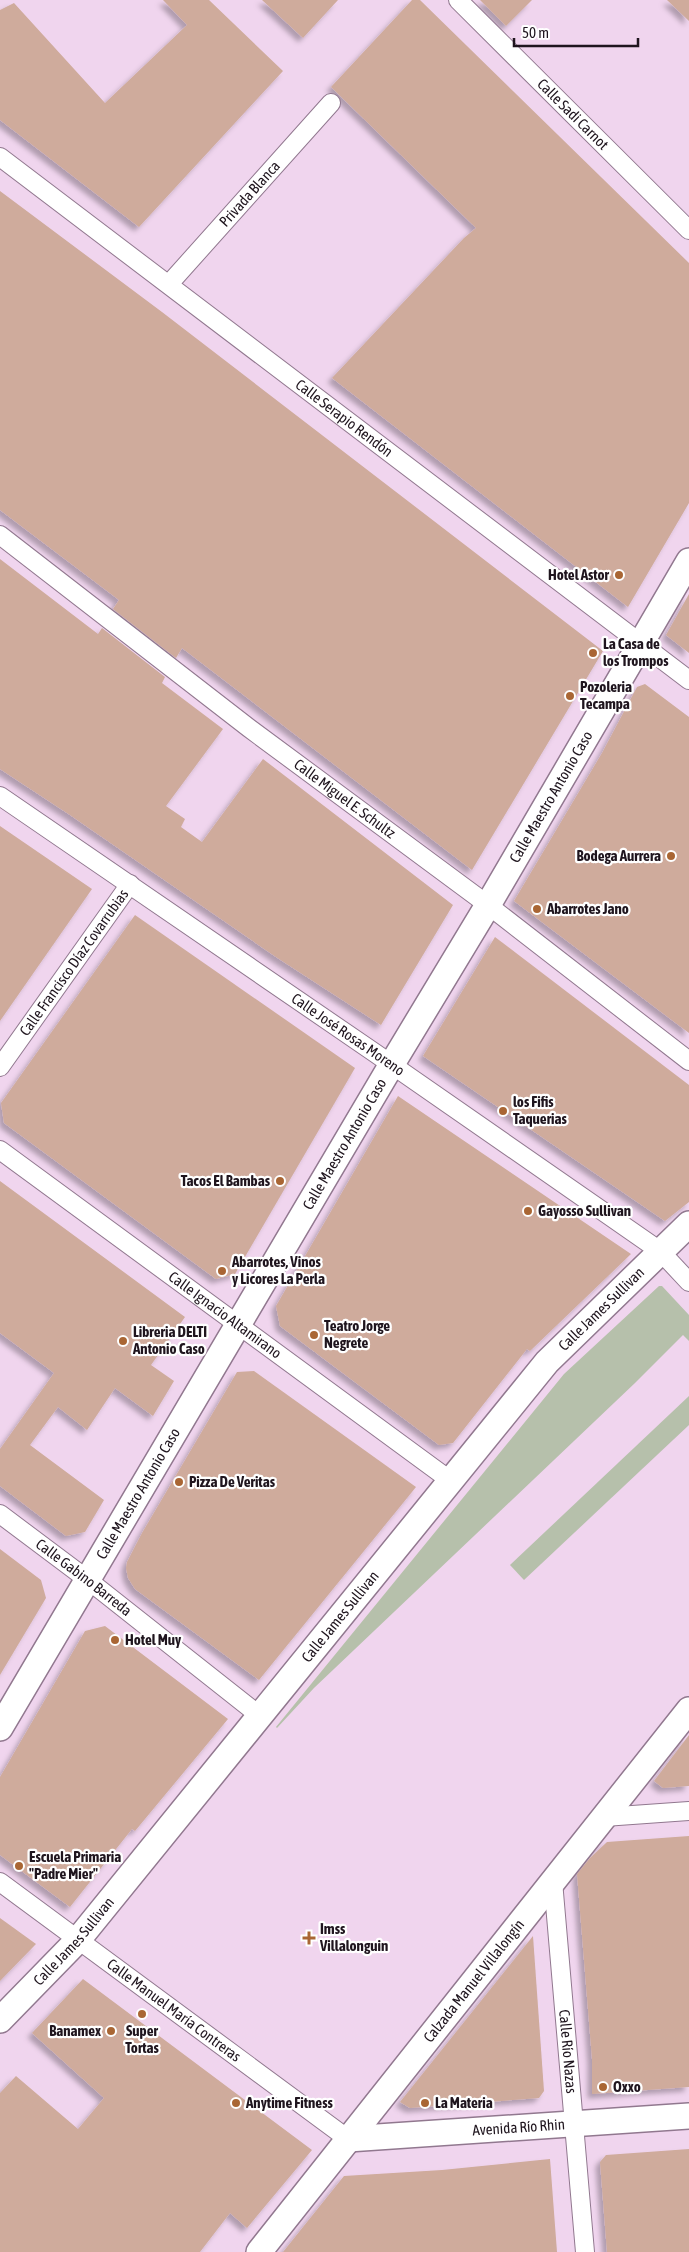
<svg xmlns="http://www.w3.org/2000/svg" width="689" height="2252" font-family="'Asap Condensed',sans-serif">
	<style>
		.green { fill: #b6c0ab }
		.building { fill: #cfab9c; filter: url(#shadow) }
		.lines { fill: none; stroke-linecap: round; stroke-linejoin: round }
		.street-casing { stroke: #91788f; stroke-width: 20 }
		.secondary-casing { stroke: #91788f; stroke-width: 28 }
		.street { stroke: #fff; stroke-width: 18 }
		.secondary { stroke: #fff; stroke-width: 25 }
		.poi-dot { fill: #a96634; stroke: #fff; stroke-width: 2 }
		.labels { text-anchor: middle; stroke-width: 4.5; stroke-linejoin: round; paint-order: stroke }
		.street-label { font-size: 15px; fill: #1f151e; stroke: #fff }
		.poi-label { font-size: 15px; font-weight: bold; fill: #1f151e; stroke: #fff; text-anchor: start }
	</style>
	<defs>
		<filter id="shadow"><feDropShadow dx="-4.5" dy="4.5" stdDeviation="2.5" flood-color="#0004"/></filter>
	</defs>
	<rect width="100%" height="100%" fill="#f0d5ee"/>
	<g class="green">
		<polygon points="659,1286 662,1286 689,1315 689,1341 683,1335 635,1383 314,1688 277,1728 276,1727 564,1374"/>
		<polygon points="689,1396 689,1425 524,1580 510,1565"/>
	</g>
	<g class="building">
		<polygon points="163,0 209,0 283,71 139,227 0,120 0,10 14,3 105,103 187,25"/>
		<polygon points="262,0 338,0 303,38"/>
		<polygon points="412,0 420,0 689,263 689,503 628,607 332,378 464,238 476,228 331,87"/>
		<polygon points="480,0 532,0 506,26"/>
		<polygon points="667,0 689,0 689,21"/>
		<polygon points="0,191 162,312 603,651 472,870 182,648 176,658 113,609 119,600 0,510"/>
		<polygon points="0,559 98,634 102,628 165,677 162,683 223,729 166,806 185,819 181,827 202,842 263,759 453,905 381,1025 276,957 70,815 0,769"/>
		<polygon points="689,594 689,653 666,635"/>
		<polygon points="645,684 689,717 689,1033 514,901 602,753 637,687"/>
		<polygon points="0,826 92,889 0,1021"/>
		<polygon points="135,915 355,1068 235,1274 216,1279 4,1123 1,1103"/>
		<polygon points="495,937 689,1085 689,1202 665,1221 423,1056"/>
		<polygon points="398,1096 631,1254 530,1351 527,1349 453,1443 439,1445 280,1326 276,1306"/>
		<polygon points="0,1181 185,1317 151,1365 174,1381 153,1416 115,1388 87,1430 58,1407 30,1445 104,1500 85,1532 66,1536 0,1486 0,1449 54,1373 0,1333"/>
		<polygon points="254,1371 416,1487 259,1680 135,1589 128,1578 126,1568 127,1562 142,1533 237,1372"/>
		<polygon points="0,1549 41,1580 46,1598 0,1675"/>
		<polygon points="105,1626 228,1719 135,1831 132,1829 70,1907 0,1855 0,1777 85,1631"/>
		<polygon points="689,1735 689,1786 663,1788 654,1781"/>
		<polygon points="689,1836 689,2087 592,2094 592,2059 577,1874 590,1858 607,1842"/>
		<polygon points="0,1918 36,1944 0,1981"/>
		<polygon points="533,1936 544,2091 539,2098 410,2108 400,2102"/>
		<polygon points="83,1979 312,2150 247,2228 230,2213 200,2252 0,2252 0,2093 16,2076 78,2129 104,2098 32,2033"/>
		<polygon points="689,2149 689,2252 607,2252 600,2162 606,2155"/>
		<polygon points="550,2159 557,2252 283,2252 344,2176 442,2170"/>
	</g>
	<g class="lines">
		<g class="street-casing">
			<g id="street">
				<path id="s1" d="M458,0L689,230"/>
				<path id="s2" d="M0,157L689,680"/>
				<path id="s3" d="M169,284L331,103"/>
				<path id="s4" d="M0,535L249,728L488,905L689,1061"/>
				<path id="s5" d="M0,796L375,1053L660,1251L689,1282"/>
				<path id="s6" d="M0,1067L130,884"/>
				<path id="s7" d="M0,1150L451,1481"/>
				<path id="s8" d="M0,1514L88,1580L260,1716"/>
				<polyline points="604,1817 689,1811"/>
				<path id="s9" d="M553,1881L585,2252"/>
				<path id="s10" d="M0,1882L348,2139"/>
			</g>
		</g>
		<g class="secondary-casing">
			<g id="secondary">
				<path id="s11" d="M0,1728L392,1064L488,905L689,561"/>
				<path id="s12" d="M0,2020L77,1941L547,1362L689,1224"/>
				<path id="s13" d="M348,2139L689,2116"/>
				<path id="s14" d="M259,2252L689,1710"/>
			</g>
		</g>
		<use href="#street" class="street"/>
		<use href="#secondary" class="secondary"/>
	</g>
	<g class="poi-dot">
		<circle cx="619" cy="575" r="5"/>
		<circle cx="593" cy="653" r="5"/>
		<circle cx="570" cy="696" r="5"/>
		<circle cx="671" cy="856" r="5"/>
		<circle cx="537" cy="909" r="5"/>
		<circle cx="503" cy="1111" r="5"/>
		<circle cx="280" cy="1181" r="5"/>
		<circle cx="528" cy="1211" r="5"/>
		<circle cx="222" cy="1271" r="5"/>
		<circle cx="314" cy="1335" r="5"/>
		<circle cx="123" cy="1341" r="5"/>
		<circle cx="179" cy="1482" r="5"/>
		<circle cx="115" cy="1640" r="5"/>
		<circle cx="19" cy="1866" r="5"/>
		<path d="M306.5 1930.5h5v5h5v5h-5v5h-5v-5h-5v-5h5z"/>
		<circle cx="142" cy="2014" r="5"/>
		<circle cx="111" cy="2031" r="5"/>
		<circle cx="603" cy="2087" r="5"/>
		<circle cx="236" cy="2103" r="5"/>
		<circle cx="425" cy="2103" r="5"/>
	</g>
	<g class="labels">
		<g class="street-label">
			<text dy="5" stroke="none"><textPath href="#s1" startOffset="162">Calle Sadi Carnot</textPath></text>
			<text dy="5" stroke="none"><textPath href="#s3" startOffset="121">Privada Blanca</textPath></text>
			<text dy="5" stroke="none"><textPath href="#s2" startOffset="432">Calle Serapio Rendón</textPath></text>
			<text dy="5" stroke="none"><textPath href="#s11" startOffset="1082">Calle Maestro Antonio Caso</textPath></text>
			<text dy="5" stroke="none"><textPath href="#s4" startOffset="434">Calle Miguel E. Schultz</textPath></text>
			<text dy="5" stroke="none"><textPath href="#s6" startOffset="128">Calle Francisco Díaz Covarrubias</textPath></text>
			<text dy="5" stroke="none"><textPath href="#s5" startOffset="422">Calle José Rosas Moreno</textPath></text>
			<text dy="5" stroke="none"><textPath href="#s11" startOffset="678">Calle Maestro Antonio Caso</textPath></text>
			<text dy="5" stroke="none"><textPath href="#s12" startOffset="932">Calle James Sullivan</textPath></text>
			<text dy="5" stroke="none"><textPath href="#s7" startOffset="279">Calle Ignacio Altamirano</textPath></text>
			<text dy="5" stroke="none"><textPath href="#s11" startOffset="272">Calle Maestro Antonio Caso</textPath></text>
			<text dy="5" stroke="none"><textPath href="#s8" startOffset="105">Calle Gabino Barreda</textPath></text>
			<text dy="5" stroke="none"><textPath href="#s12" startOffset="528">Calle James Sullivan</textPath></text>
			<text dy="5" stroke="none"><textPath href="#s12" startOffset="108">Calle James Sullivan</textPath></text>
			<text dy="5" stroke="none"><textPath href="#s14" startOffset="346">Calzada Manuel Villalongín</textPath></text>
			<text dy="5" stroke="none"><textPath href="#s10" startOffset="216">Calle Manuel María Contreras</textPath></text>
			<text dy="5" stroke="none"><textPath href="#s9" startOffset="171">Calle Río Nazas</textPath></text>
			<text dy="5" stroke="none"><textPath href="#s13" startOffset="171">Avenida Río Rhin</textPath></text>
		</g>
		<g class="poi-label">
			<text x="609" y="580" text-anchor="end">Hotel Astor</text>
			<text x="603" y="649">La Casa de<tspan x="603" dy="17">los Trompos</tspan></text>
			<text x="580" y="692">Pozoleria<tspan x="580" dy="17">Tecampa</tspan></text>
			<text x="661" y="861" text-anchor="end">Bodega Aurrera</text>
			<text x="547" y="914">Abarrotes Jano</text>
			<text x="513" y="1107">los Fifis<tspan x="513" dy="17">Taquerias</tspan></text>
			<text x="270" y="1186" text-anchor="end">Tacos El Bambas</text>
			<text x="538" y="1216">Gayosso Sullivan</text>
			<text x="232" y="1267">Abarrotes, Vinos<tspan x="232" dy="17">y Licores La Perla</tspan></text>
			<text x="324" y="1331">Teatro Jorge<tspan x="324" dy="17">Negrete</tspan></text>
			<text x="133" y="1337">Libreria DELTI<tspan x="133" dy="17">Antonio Caso</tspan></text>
			<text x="189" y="1487">Pizza De Veritas</text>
			<text x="125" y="1645">Hotel Muy</text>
			<text x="29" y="1862">Escuela Primaria<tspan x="29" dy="17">"Padre Mier"</tspan></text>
			<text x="320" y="1934">Imss<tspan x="320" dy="17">Villalonguin</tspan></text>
			<text x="101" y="2036" text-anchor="end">Banamex</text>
			<text x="142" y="2036" text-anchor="middle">Super<tspan x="142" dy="17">Tortas</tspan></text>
			<text x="613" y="2092">Oxxo</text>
			<text x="246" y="2108">Anytime Fitness</text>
			<text x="435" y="2108">La Materia</text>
		</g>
	</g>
	<path d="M514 38v8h124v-8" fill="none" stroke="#1f151e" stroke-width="2.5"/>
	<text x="522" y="38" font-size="15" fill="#1f151e" stroke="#ffffff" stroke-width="4" paint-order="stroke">50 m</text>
</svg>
